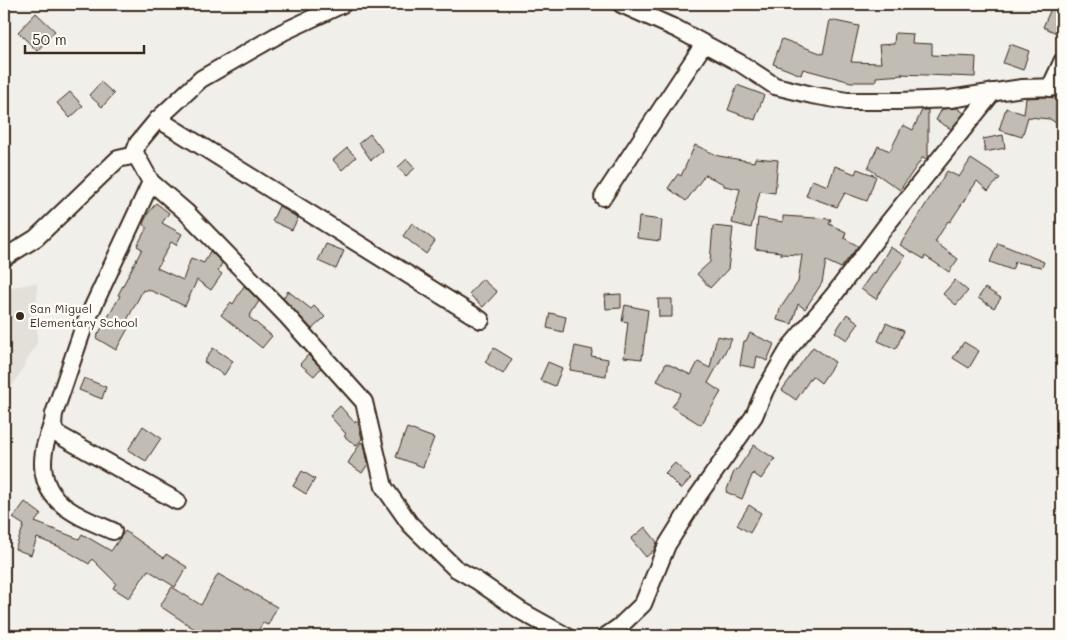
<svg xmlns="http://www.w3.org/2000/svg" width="1066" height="640" font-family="Mali,sans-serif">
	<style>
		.built { fill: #e3e0da }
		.building { fill: #c1bcb4; stroke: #3b2a1e }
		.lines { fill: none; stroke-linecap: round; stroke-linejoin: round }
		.minor-casing { stroke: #3b2a1e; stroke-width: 20 }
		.minor { stroke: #fdfcf7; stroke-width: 16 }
		.poi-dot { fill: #3b2a1e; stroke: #fdfcf7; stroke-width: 2 }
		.labels { text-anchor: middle; stroke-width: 5; stroke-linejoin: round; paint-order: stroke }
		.poi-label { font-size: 12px; fill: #3b2a1e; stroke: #fdfcf7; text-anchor: start }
	</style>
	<rect width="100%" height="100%" fill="#f1efea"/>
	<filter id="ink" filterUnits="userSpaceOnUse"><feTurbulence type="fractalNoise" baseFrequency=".02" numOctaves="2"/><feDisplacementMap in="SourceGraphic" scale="10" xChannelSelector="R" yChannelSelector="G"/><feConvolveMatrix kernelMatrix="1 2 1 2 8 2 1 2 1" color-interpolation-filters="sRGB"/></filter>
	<g filter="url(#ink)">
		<polygon class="built" points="37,283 37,343 4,401 4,288"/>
		<g class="building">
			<polygon points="1053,4 1062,7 1062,25 1059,34 1043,27"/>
			<polygon points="36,13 55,31 37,51 18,32"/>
			<polygon points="830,20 859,26 851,62 881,63 879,45 894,44 895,33 913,34 912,43 932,44 932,55 976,57 975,77 901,74 903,75 876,77 876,82 851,82 803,69 801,75 773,64 782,39 823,54"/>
			<polygon points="1010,44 1029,51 1023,70 1003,63"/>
			<polygon points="101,82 114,94 102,107 89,95"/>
			<polygon points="737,85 764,95 755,120 728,110"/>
			<polygon points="70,92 83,106 70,118 57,103"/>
			<polygon points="1047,97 1062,99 1062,127 1050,119 1028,117 1022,137 999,130 1006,108 1024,114 1026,98"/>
			<polygon points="957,108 964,113 951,129 936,120 942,109"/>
			<polygon points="922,110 928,110 928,157 926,159 923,157 900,190 868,168 878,146 890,151 903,125 913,130"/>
			<polygon points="370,134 383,151 371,160 359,143"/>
			<polygon points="1003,135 1005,148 985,152 983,139"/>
			<polygon points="695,145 719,156 754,162 755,158 778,160 775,193 760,191 751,228 732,223 740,189 724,186 724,184 705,175 686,201 668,188 678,174 681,176"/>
			<polygon points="347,148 356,157 342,170 333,160"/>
			<polygon points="407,159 415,168 406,176 398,167"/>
			<polygon points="971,159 1000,178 988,191 977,181 950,222 948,221 935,242 958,259 949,272 925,256 924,259 900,245 947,171 959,177"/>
			<polygon points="835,166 855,174 857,169 876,176 867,201 845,193 837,207 806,196 812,180 828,186"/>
			<polygon points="156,203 169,213 162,223 182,234 176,245 171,242 157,268 183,280 191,258 204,263 210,251 222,263 218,271 222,274 211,290 197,280 185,306 147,289 145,291 143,290 126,322 130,325 116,350 96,338 120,296 118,295 142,249 137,246 147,227 143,224 147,215"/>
			<polygon points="279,206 298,218 292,230 272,221"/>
			<polygon points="783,216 831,219 829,224 846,232 844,238 858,246 841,268 826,261 822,283 805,309 798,304 792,324 777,320 780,309 798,282 802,255 780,254 781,252 755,249 758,218 783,222"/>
			<polygon points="639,217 662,220 660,241 637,238"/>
			<polygon points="412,223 435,241 426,254 403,236"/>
			<polygon points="713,226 733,228 728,269 710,288 697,274 710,262"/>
			<polygon points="998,243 1044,262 1042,267 1015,262 1012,270 990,262"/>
			<polygon points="326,244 344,251 336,269 318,261"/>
			<polygon points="890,247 905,256 876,299 861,289 873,272 875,273"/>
			<polygon points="482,279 497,292 483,307 469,294"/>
			<polygon points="955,280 968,291 956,305 943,294"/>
			<polygon points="244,286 259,301 249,317 272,336 262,348 221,315 231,302 233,304"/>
			<polygon points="985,288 1001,298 994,308 978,298"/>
			<polygon points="288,291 311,309 314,306 325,317 312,329 283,298"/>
			<polygon points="621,294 621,308 606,309 605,295"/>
			<polygon points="658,299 672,299 672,317 659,317"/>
			<polygon points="625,305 648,310 642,359 624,357 628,322 622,321"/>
			<polygon points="550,313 566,317 563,332 547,328"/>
			<polygon points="847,314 859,323 847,340 835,332"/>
			<polygon points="886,323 904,331 896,349 878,341"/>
			<polygon points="750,333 774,344 767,361 757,356 755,368 740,365 744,341 746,341"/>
			<polygon points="717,336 732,339 708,383 721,392 701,425 672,407 681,393 657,381 666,363 691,375 698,362 710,368"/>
			<polygon points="964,342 979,351 969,368 953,358"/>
			<polygon points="575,346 593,350 591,356 608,359 606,376 570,370"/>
			<polygon points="813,347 835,362 821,383 812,376 796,400 782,390"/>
			<polygon points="213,348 233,361 224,375 204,362"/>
			<polygon points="494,348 512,359 503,374 485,362"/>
			<polygon points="308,355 321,368 314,376 300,364"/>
			<polygon points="548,362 562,368 555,386 540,380"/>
			<polygon points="84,378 106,387 102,399 79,390"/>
			<polygon points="340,406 355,423 356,420 358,422 362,439 356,446 344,436 346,434 330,416"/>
			<polygon points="143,426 161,438 146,461 128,450"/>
			<polygon points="407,428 434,438 423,467 396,457"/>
			<polygon points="361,442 364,444 368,464 362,473 348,463"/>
			<polygon points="754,445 775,459 761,479 753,473 742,499 726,492 735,469 737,470"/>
			<polygon points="675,463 691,478 681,489 665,473"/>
			<polygon points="302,471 315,479 306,494 293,486"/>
			<polygon points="25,502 41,514 35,522 79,539 82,534 111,551 125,531 164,558 166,554 187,567 175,587 148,570 129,598 113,588 116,583 92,559 89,564 60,547 37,538 31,555 15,549 24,525 13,518"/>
			<polygon points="749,505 761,513 750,533 737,525"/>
			<polygon points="645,527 657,542 654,550 646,557 631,539"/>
			<polygon points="218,574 277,607 268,625 263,623 255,636 205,636 160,606 172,587 201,605"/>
		</g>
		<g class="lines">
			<g class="minor-casing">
				<g id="minor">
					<polyline points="343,4 283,32 201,79 158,119 138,143 135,151 136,155 151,182 186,212 287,316 364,402 384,487 410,524 455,568 476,580 521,611 566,636"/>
					<polyline points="621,4 677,29 740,63 775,86 812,95 847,101 901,101 950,99 1022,88 1062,87"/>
					<polyline points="1050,88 1062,62"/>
					<polyline points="158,119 481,320"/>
					<path d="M151,182L84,326L54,414C53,422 52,428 57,434L177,501"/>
					<polyline points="603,197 704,44"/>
					<polyline points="4,258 36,238 118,159 136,155"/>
					<path d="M52,424C50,433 45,442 44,451C36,501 75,515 113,531"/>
					<polyline points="606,636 619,627 643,604 667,545 697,497 754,416 765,390 790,347 833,296 888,223 993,92"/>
				</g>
			</g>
			<use href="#minor" class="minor"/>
		</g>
	</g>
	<circle class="poi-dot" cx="20" cy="316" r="5"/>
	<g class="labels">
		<g class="poi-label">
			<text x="30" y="313">San Miguel<tspan x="30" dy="14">Elementary School</tspan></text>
		</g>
	</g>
	<rect width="1066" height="640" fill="none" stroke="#fdfcf7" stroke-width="20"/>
	<rect x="10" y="10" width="1046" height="620" fill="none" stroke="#3b2a1e" stroke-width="2" filter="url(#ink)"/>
	<path d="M25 45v8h119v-8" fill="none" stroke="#3b2a1e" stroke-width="2.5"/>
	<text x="32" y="45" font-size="15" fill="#3b2a1e" stroke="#fdfcf7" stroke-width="4" paint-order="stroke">50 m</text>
</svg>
